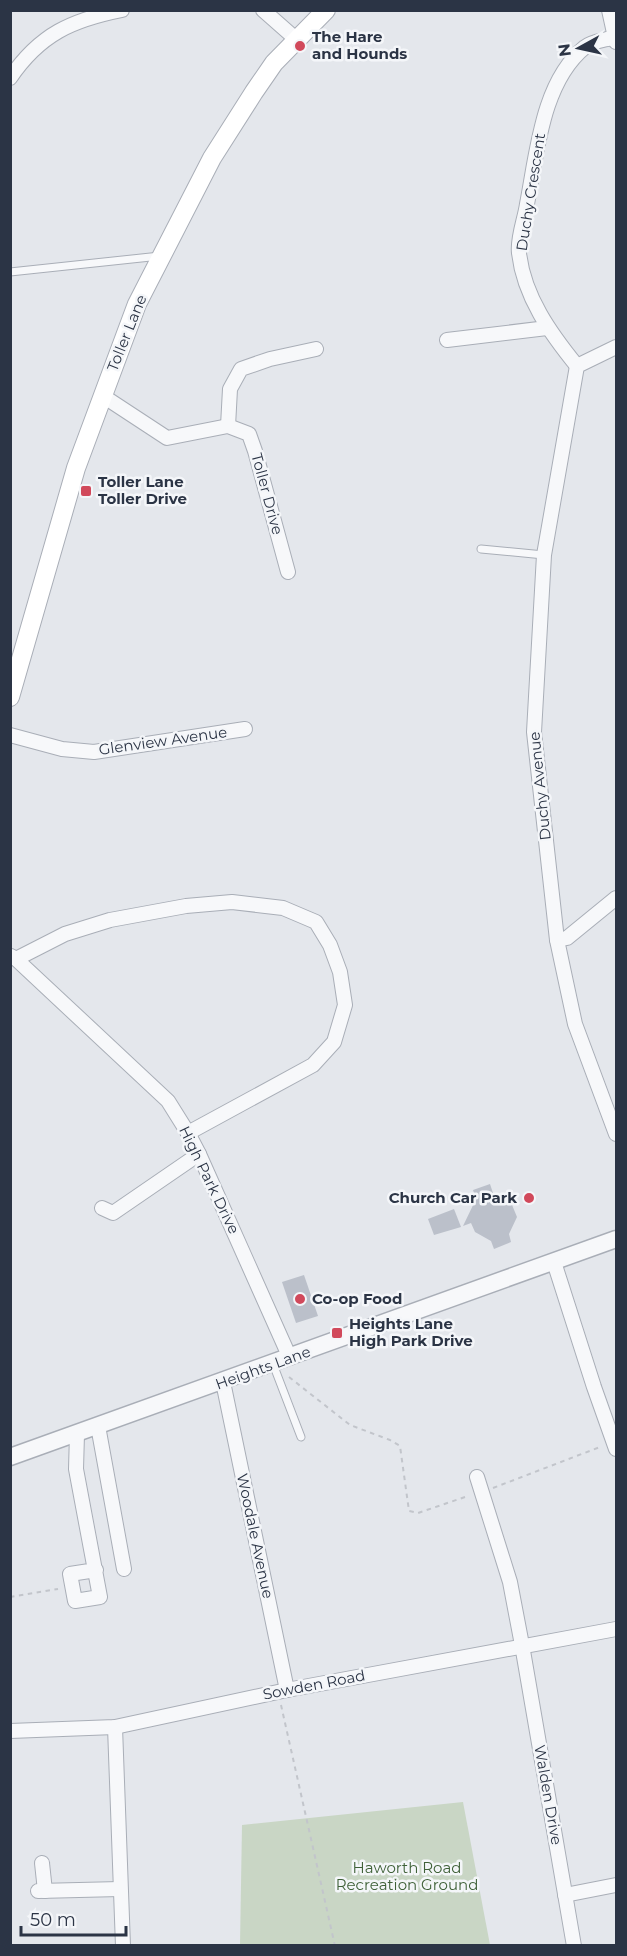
<svg xmlns="http://www.w3.org/2000/svg" width="627" height="1956" font-family="Montserrat,sans-serif">
	<style>
		.green { fill: #c9d6c5 }
		.building { fill: #bbc0ca }
		.lines { fill: none; stroke-linecap: round; stroke-linejoin: round }
		.service-casing { stroke: #a9aeb7; stroke-width: 9 }
		.minor-casing { stroke: #a9aeb7; stroke-width: 16 }
		.tertiary-casing { stroke: #a9aeb7; stroke-width: 19 }
		.secondary-casing { stroke: #a9aeb7; stroke-width: 20 }
		.path { stroke: #c2c5cb; stroke-width: 2; stroke-dasharray: 4.5 4.5; stroke-linecap: butt }
		.service { stroke: #f7f8fa; stroke-width: 7 }
		.minor { stroke: #f7f8fa; stroke-width: 14 }
		.tertiary { stroke: #f7f8fa; stroke-width: 16 }
		.secondary { stroke: #fff; stroke-width: 18 }
		.poi-dot { fill: #d1495b; stroke: #f4f6f9; stroke-width: 2 }
		.labels { text-anchor: middle; stroke-width: 5; stroke-linejoin: round; paint-order: stroke }
		.poi-label { font-size: 15px; font-weight: bold; fill: #2b3445; stroke: #f4f6f9; text-anchor: start }
		.street-label { font-size: 15px; fill: #2b3445; stroke: #f4f6f9 }
		.park-label { font-size: 15px; fill: #3f6138; stroke: #f4f6f9 }
	</style>
	<rect width="100%" height="100%" fill="#e4e7ec"/>
	<polygon class="green" points="463,1802 490,1945 240,1945 242,1825"/>
	<g class="building">
		<polygon points="490,1184 493,1193 510,1200 517,1217 509,1234 511,1242 494,1249 491,1241 475,1232 471,1223 463,1226 476,1199 473,1190"/>
		<polygon points="454,1209 461,1227 434,1235 428,1219"/>
		<polygon points="304,1275 318,1316 296,1323 282,1282"/>
	</g>
	<g class="lines">
		<g class="service-casing">
			<g id="service">
				<polyline points="10,272 160,256"/>
				<polyline points="481,549 544,555"/>
				<polyline points="273,1364 301,1437"/>
			</g>
		</g>
		<g class="minor-casing">
			<g id="minor">
				<polyline points="263,10 297,40"/>
				<polyline points="609,10 616,42"/>
				<path d="M10,78C40,34 72,20 122,10"/>
				<polyline points="447,340 547,328"/>
				<polyline points="616,347 577,366 544,555 534,732 557,940 575,1024 616,1134"/>
				<path d="M577,366C551,334 524,297 519,253C517,238 525,219 527,204C537,153 542,82 585,47C592,41 606,40 615,37"/>
				<polyline points="103,396 167,438 228,426 249,434 255,451 288,572"/>
				<polyline points="228,426 230,389 241,369 270,359 316,349"/>
				<polyline points="10,735 62,749 94,752 245,729"/>
				<polyline points="557,940 567,938 616,898"/>
				<polyline points="11,956 16,959 168,1101 188,1133 199,1154 290,1358"/>
				<polyline points="16,959 65,934 110,920 186,906 232,902 283,908 316,922 330,945 340,972 345,1005 334,1042 313,1065 188,1133"/>
				<polyline points="102,1208 113,1213 199,1154"/>
				<polyline points="554,1262 594,1387 616,1449"/>
				<polyline points="223,1382 287,1690"/>
				<polyline points="98,1426 124,1569"/>
				<polyline points="77,1434 76,1469 100,1597 75,1601 70,1574 96,1570"/>
				<polyline points="477,1477 510,1582 522,1645 574,1946"/>
				<polyline points="115,1727 123,1946"/>
				<polyline points="10,1731 115,1727 287,1690 616,1629"/>
				<polyline points="42,1863 45,1891"/>
				<polyline points="38,1891 120,1889"/>
				<polyline points="565,1895 616,1885"/>
			</g>
		</g>
		<g class="tertiary-casing">
			<polyline id="tertiary" points="10,1457 616,1239"/>
		</g>
		<g class="secondary-casing">
			<polyline id="secondary" points="10,697 76,468 137,304 212,158 254,92 274,63 326,10"/>
		</g>
		<g class="path">
			<polyline points="289,1377 350,1425 390,1440 400,1446 409,1511 418,1513 468,1496"/>
			<polyline points="493,1488 600,1447"/>
			<polyline points="10,1597 58,1589"/>
			<polyline points="281,1705 335,1946"/>
		</g>
		<use href="#service" class="service"/>
		<use href="#minor" class="minor"/>
		<use href="#tertiary" class="tertiary"/>
		<use href="#secondary" class="secondary"/>
	</g>
	<g class="poi-dot">
		<circle cx="300" cy="46" r="6"/>
		<rect x="80" y="485" width="12" height="12" rx="3"/>
		<circle cx="529" cy="1198" r="6"/>
		<circle cx="300" cy="1299" r="6"/>
		<rect x="331" y="1327" width="12" height="12" rx="3"/>
	</g>
	<g class="labels">
		<g class="poi-label">
			<text x="312" y="42">The Hare<tspan x="312" dy="17">and Hounds</tspan></text>
			<text x="98" y="487">Toller Lane<tspan x="98" dy="17">Toller Drive</tspan></text>
			<text x="517" y="1203" text-anchor="end">Church Car Park</text>
			<text x="312" y="1304">Co-op Food</text>
			<text x="349" y="1329">Heights Lane<tspan x="349" dy="17">High Park Drive</tspan></text>
		</g>
		<g class="street-label">
			<text transform="translate(531 192) rotate(-81)" y="5">Duchy Crescent</text>
			<text transform="translate(127 333) rotate(-68)" y="5">Toller Lane</text>
			<text transform="translate(267 494) rotate(75)" y="5">Toller Drive</text>
			<text transform="translate(163 741) rotate(-8)" y="5">Glenview Avenue</text>
			<text transform="translate(540 786) rotate(-96)" y="5">Duchy Avenue</text>
			<text transform="translate(209 1180) rotate(64)" y="5">High Park Drive</text>
			<text transform="translate(263 1368) rotate(-20)" y="5">Heights Lane</text>
			<text transform="translate(255 1536) rotate(78)" y="5">Woodale Avenue</text>
			<text transform="translate(314 1685) rotate(-11)" y="5">Sowden Road</text>
			<text transform="translate(548 1795) rotate(80)" y="5">Walden Drive</text>
		</g>
		<g class="park-label">
			<text x="407" y="1873">Haworth Road<tspan x="407" dy="17">Recreation Ground</tspan></text>
		</g>
	</g>
	<rect width="627" height="1956" fill="none" stroke="#2b3445" stroke-width="24"/>
	<g transform="translate(579 48) rotate(262)" stroke="#f4f6f9" stroke-width="4.5" paint-order="stroke">
	<path d="M0-4.5L10 22L0 15L-10 22Z" fill="#2b3445"/>
	<text y="-9" font-size="16" font-weight="bold" text-anchor="middle" fill="#2b3445">N</text>
	</g>
	<path d="M21 1926v9h105v-9" fill="none" stroke="#2b3445" stroke-width="3"/>
	<text x="30" y="1926" font-size="18" fill="#2b3445" stroke="#f4f6f9" stroke-width="4.5" paint-order="stroke">50 m</text>
</svg>
